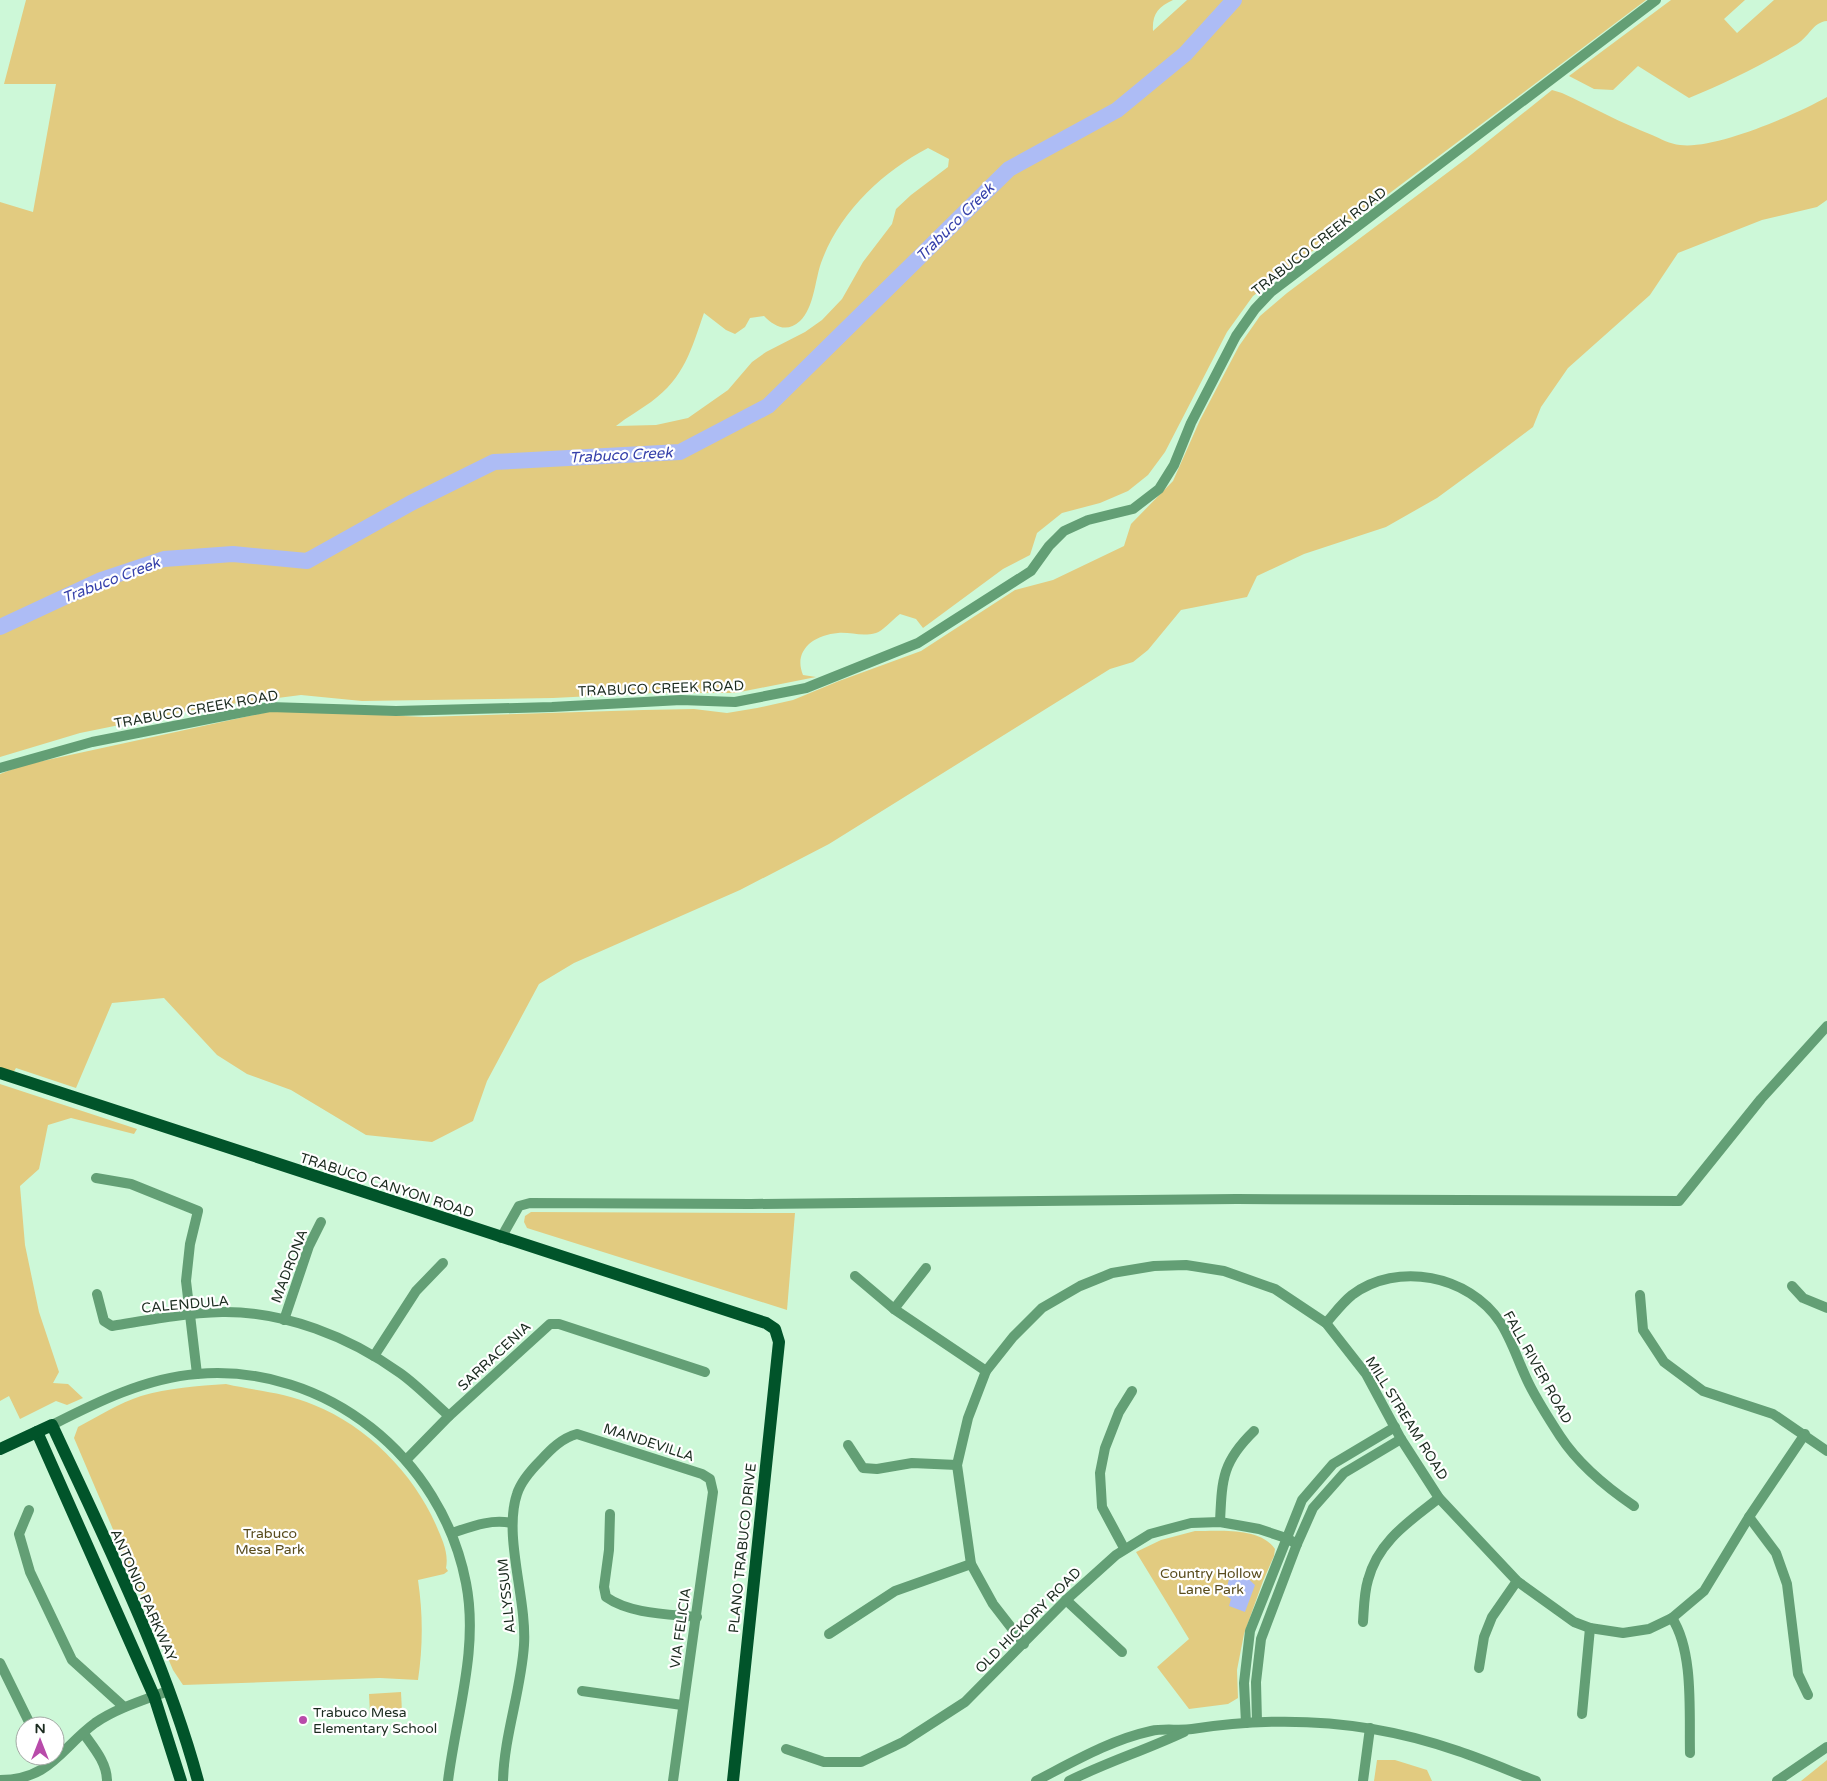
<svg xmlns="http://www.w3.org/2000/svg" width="1827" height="1781" font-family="'Varela Round',sans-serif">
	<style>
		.green { fill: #e2cb80; fill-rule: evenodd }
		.water { fill: #adbcf5 }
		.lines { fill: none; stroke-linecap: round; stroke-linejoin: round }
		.river { stroke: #adbcf5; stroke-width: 16 }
		.minor { stroke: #639f75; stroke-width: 10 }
		.major { stroke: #01542a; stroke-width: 12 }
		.poi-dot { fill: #b84baa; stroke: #fff; stroke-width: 2 }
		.labels { text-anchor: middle; stroke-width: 4.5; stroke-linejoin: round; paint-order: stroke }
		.street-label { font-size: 14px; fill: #1b2b1f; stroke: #fff }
		.park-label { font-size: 14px; fill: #594c1d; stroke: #fff }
		.poi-label { font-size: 14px; fill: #1b2b1f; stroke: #fff; text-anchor: start }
		.water-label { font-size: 15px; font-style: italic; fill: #3641ab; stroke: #fff }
	</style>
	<rect width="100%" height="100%" fill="#cdf8d8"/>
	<g class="green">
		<path d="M26,0H1173C1158,7 1152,14 1153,31L1187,0H1646L1253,296L1227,332L1165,452L1148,475L1128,491L1100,503L1062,513L1037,533L1030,555L1003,569L923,628L916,619L900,614C893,619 882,632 876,633C862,637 851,632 838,633C813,635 793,651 803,675L816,677L735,693H653L553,698L362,701L301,695L208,707L80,733L0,757V202L33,212L56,84H4ZM928,148L949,159L948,167L911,195L896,209L892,224L863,262L842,299L822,320L805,332L766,352L752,362L728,390L688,418L656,425L616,426C627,417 640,410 651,402C685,377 691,350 704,313L726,330L735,334L745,327L750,318L764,316C775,327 787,333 800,321C814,308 815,280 821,263C839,213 882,172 928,148Z"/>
		<path d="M1671,0H1745L1724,19L1737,33L1774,0H1827V21C1813,22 1809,37 1797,44C1762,65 1727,82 1689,98L1638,66L1613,90L1594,89L1569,76Z"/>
		<path d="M1552,90L1562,93C1592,107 1621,123 1652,135C1661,139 1670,144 1680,145C1715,150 1797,114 1827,97V200L1817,207L1762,220L1678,253L1650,295L1568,368L1541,407L1533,427L1493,457L1437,498L1386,527L1304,554L1257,576L1247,597L1181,610L1148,650L1133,662L1110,669L829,844L740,890L574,963L539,984L487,1081L473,1121L432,1142L366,1135L291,1090L247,1074L217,1055L164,998L112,1003L76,1088L16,1068L13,1073L0,1069V774L24,765L277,710L424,717L643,710L694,709L727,713L757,708L793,700L839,681L921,651L1015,590L1053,580L1124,546L1131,524L1173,481L1200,420L1239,346L1260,316L1287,293L1467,158Z"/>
		<polygon points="0,1084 137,1129 134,1134 71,1118 48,1125 39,1169 20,1186 25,1245 39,1312 59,1372 53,1383 68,1384 83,1398 67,1405 56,1401 20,1419 9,1396 0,1401"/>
		<polygon points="531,1212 795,1213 787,1310 527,1228 524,1222 525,1216"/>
		<path d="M226,1384C256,1391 285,1392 314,1405C367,1426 413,1473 436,1525C442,1539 449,1553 446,1568L448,1571L444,1574L418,1580C423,1614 423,1646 418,1680L380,1678L183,1685L173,1670L74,1438L78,1427C99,1416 119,1403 141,1396C168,1388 198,1386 226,1384Z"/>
		<path d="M1195,1531C1218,1531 1261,1527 1275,1549L1274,1556L1263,1581L1244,1634L1237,1670L1238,1698L1228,1704L1189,1709L1157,1667L1189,1639L1136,1552L1161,1540Z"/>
		<polygon points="401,1692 402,1712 370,1714 369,1694"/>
		<polygon points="1377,1760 1395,1760 1427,1770 1432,1781 1374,1781"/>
		<polygon points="1827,1760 1827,1781 1801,1781"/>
	</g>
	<polygon class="water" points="1235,1570 1240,1571 1255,1585 1245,1612 1229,1606 1231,1599 1225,1595 1230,1575"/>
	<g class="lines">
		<polyline class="river" points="0,627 101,580 164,559 233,554 307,561 411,503 494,462 680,452 768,406 1009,169 1117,110 1185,54 1234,0"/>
		<g class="minor">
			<polyline points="0,768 92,742 270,707 396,711 552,707 681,700 735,702 806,688 918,643 1031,571 1049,546 1064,531 1088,520 1133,509 1159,489 1174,465 1191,423 1236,336 1255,309 1271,292 1656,0"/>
			<polyline points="96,1178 131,1184 198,1211 190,1244 186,1281 197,1374"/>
			<polyline points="501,1238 519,1206 530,1203 751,1204 1237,1199 1679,1201 1761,1099 1827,1026"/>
			<polyline points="855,1276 894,1309 986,1371"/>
			<polyline points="1792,1286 1803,1298 1827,1308"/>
			<path d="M97,1294L104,1321L112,1326C148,1320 185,1313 222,1312C284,1311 350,1337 400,1373C417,1385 433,1402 449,1416"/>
			<polyline points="1640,1295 1643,1330 1664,1362 1703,1391 1773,1414 1827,1451"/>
			<polyline points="894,1309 926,1268"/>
			<polyline points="284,1320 309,1246 321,1222"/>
			<path d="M1326,1323C1334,1314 1342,1303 1352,1295C1397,1261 1469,1275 1500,1322C1512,1340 1519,1364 1529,1384C1538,1402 1549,1419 1560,1436C1579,1465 1606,1487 1634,1506"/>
			<polyline points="374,1356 416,1291 443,1263"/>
			<path d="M52,1425C97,1402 146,1378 197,1374C326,1363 442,1458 466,1583C479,1649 456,1716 448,1781"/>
			<polyline points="848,1445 863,1468 877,1469 912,1463 957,1465"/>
			<polyline points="407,1459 449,1416 550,1324 559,1324 705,1372"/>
			<polyline points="29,1510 19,1534 30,1572 72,1660 124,1707"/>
			<path d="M610,1514L609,1550L604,1587L606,1597C630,1614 668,1614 697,1617"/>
			<polyline points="1749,1517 1776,1553 1787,1584 1798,1674 1808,1695"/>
			<path d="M1220,1522C1222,1479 1222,1462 1254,1431"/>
			<path d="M452,1533C473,1526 490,1519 512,1523"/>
			<polyline points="1124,1548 1102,1507 1100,1473 1105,1448 1119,1412 1132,1391"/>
			<polyline points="1066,1600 1122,1652"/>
			<path d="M1672,1618C1694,1652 1689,1713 1690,1753"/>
			<path d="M1363,1622C1364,1608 1364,1593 1368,1580C1378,1541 1410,1521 1439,1498"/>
			<polyline points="829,1634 895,1591 971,1564"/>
			<polyline points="1024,1644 993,1604 971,1564 957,1465 968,1418 986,1371 1013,1337 1042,1308 1080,1286 1112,1273 1154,1266 1186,1265 1224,1271 1275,1289 1326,1323 1366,1374 1401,1439 1439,1498 1517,1581 1574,1622 1590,1628 1623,1633 1649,1629 1672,1618 1704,1591 1749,1517 1805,1434"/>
			<polyline points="0,1663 31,1726"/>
			<polyline points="1479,1668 1484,1637 1492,1617 1517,1581"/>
			<polyline points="582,1691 682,1705"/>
			<polyline points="1582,1714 1590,1628"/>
			<polyline points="1257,1722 1256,1682 1261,1639 1297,1544 1313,1508 1344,1473 1401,1439"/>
			<polyline points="1246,1723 1244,1683 1250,1631 1302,1500 1333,1464 1395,1427"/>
			<path d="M84,1734C94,1748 107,1763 107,1781"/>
			<polyline points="786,1749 824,1762 861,1762 903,1742 965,1702 1066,1600 1116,1555 1150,1534 1191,1523 1220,1522 1259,1529 1286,1538 1297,1544"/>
			<path d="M0,1780C50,1780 61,1748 95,1723C117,1708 144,1700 168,1691"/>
			<path d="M503,1781C504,1736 521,1691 524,1645C527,1599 503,1536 517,1494C521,1481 531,1470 541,1460C551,1449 562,1438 577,1434L702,1474L710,1479L713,1492L673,1781"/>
			<path d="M1036,1781C1073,1762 1110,1740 1151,1731C1164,1728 1179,1731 1192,1729C1282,1715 1373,1721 1458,1751C1485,1760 1510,1771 1536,1781"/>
			<path d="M1069,1781C1107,1762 1146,1750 1184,1732"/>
			<polyline points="1363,1781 1370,1728"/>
			<polyline points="1777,1781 1827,1747"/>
		</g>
		<g class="major">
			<polyline points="0,1073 766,1323 775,1329 779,1342 733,1781"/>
			<polyline points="37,1432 154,1696 181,1781"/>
			<path d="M0,1449L52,1425C105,1540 165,1659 198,1781"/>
		</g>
	</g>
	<circle class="poi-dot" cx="303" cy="1720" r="5"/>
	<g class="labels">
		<g class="street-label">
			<text transform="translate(1319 241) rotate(-38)" y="5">TRABUCO CREEK ROAD</text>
			<text transform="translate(661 688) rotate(-2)" y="5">TRABUCO CREEK ROAD</text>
			<text transform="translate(196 709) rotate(-10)" y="5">TRABUCO CREEK ROAD</text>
			<text transform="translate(387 1185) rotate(18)" y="5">TRABUCO CANYON ROAD</text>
			<text transform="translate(289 1266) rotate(-69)" y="5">MADRONA</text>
			<text transform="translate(185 1304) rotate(-5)" y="5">CALENDULA</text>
			<text transform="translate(494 1356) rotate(-43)" y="5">SARRACENIA</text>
			<text transform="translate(1538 1367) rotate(61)" y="5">FALL RIVER ROAD</text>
			<text transform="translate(1407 1418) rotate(58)" y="5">MILL STREAM ROAD</text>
			<text transform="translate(649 1442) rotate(18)" y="5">MANDEVILLA</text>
			<text transform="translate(742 1548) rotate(-84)" y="5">PLANO TRABUCO DRIVE</text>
			<text transform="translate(144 1595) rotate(66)" y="5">ANTONIO PARKWAY</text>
			<text transform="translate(506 1596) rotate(-96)" y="5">ALLYSSUM</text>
			<text transform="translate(1028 1620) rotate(-45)" y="5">OLD HICKORY ROAD</text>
			<text transform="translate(680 1628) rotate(-82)" y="5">VIA FELICIA</text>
		</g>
		<g class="park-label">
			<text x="270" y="1538">Trabuco<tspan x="270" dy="16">Mesa Park</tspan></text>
			<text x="1211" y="1578">Country Hollow<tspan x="1211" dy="16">Lane Park</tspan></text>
		</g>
		<g class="poi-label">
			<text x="313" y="1717">Trabuco Mesa<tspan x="313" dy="16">Elementary School</tspan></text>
		</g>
		<g class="water-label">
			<text transform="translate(955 222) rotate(-45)" y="5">Trabuco Creek</text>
			<text transform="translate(621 455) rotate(-3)" y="5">Trabuco Creek</text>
			<text transform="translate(111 580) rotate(-21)" y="5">Trabuco Creek</text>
		</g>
	</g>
	<g transform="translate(40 1741)"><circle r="24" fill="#ffffff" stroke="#a4aaa5"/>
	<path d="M0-4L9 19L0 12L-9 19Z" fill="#b84baa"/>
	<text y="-8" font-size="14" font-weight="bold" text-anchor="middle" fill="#1b2b1f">N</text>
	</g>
</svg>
